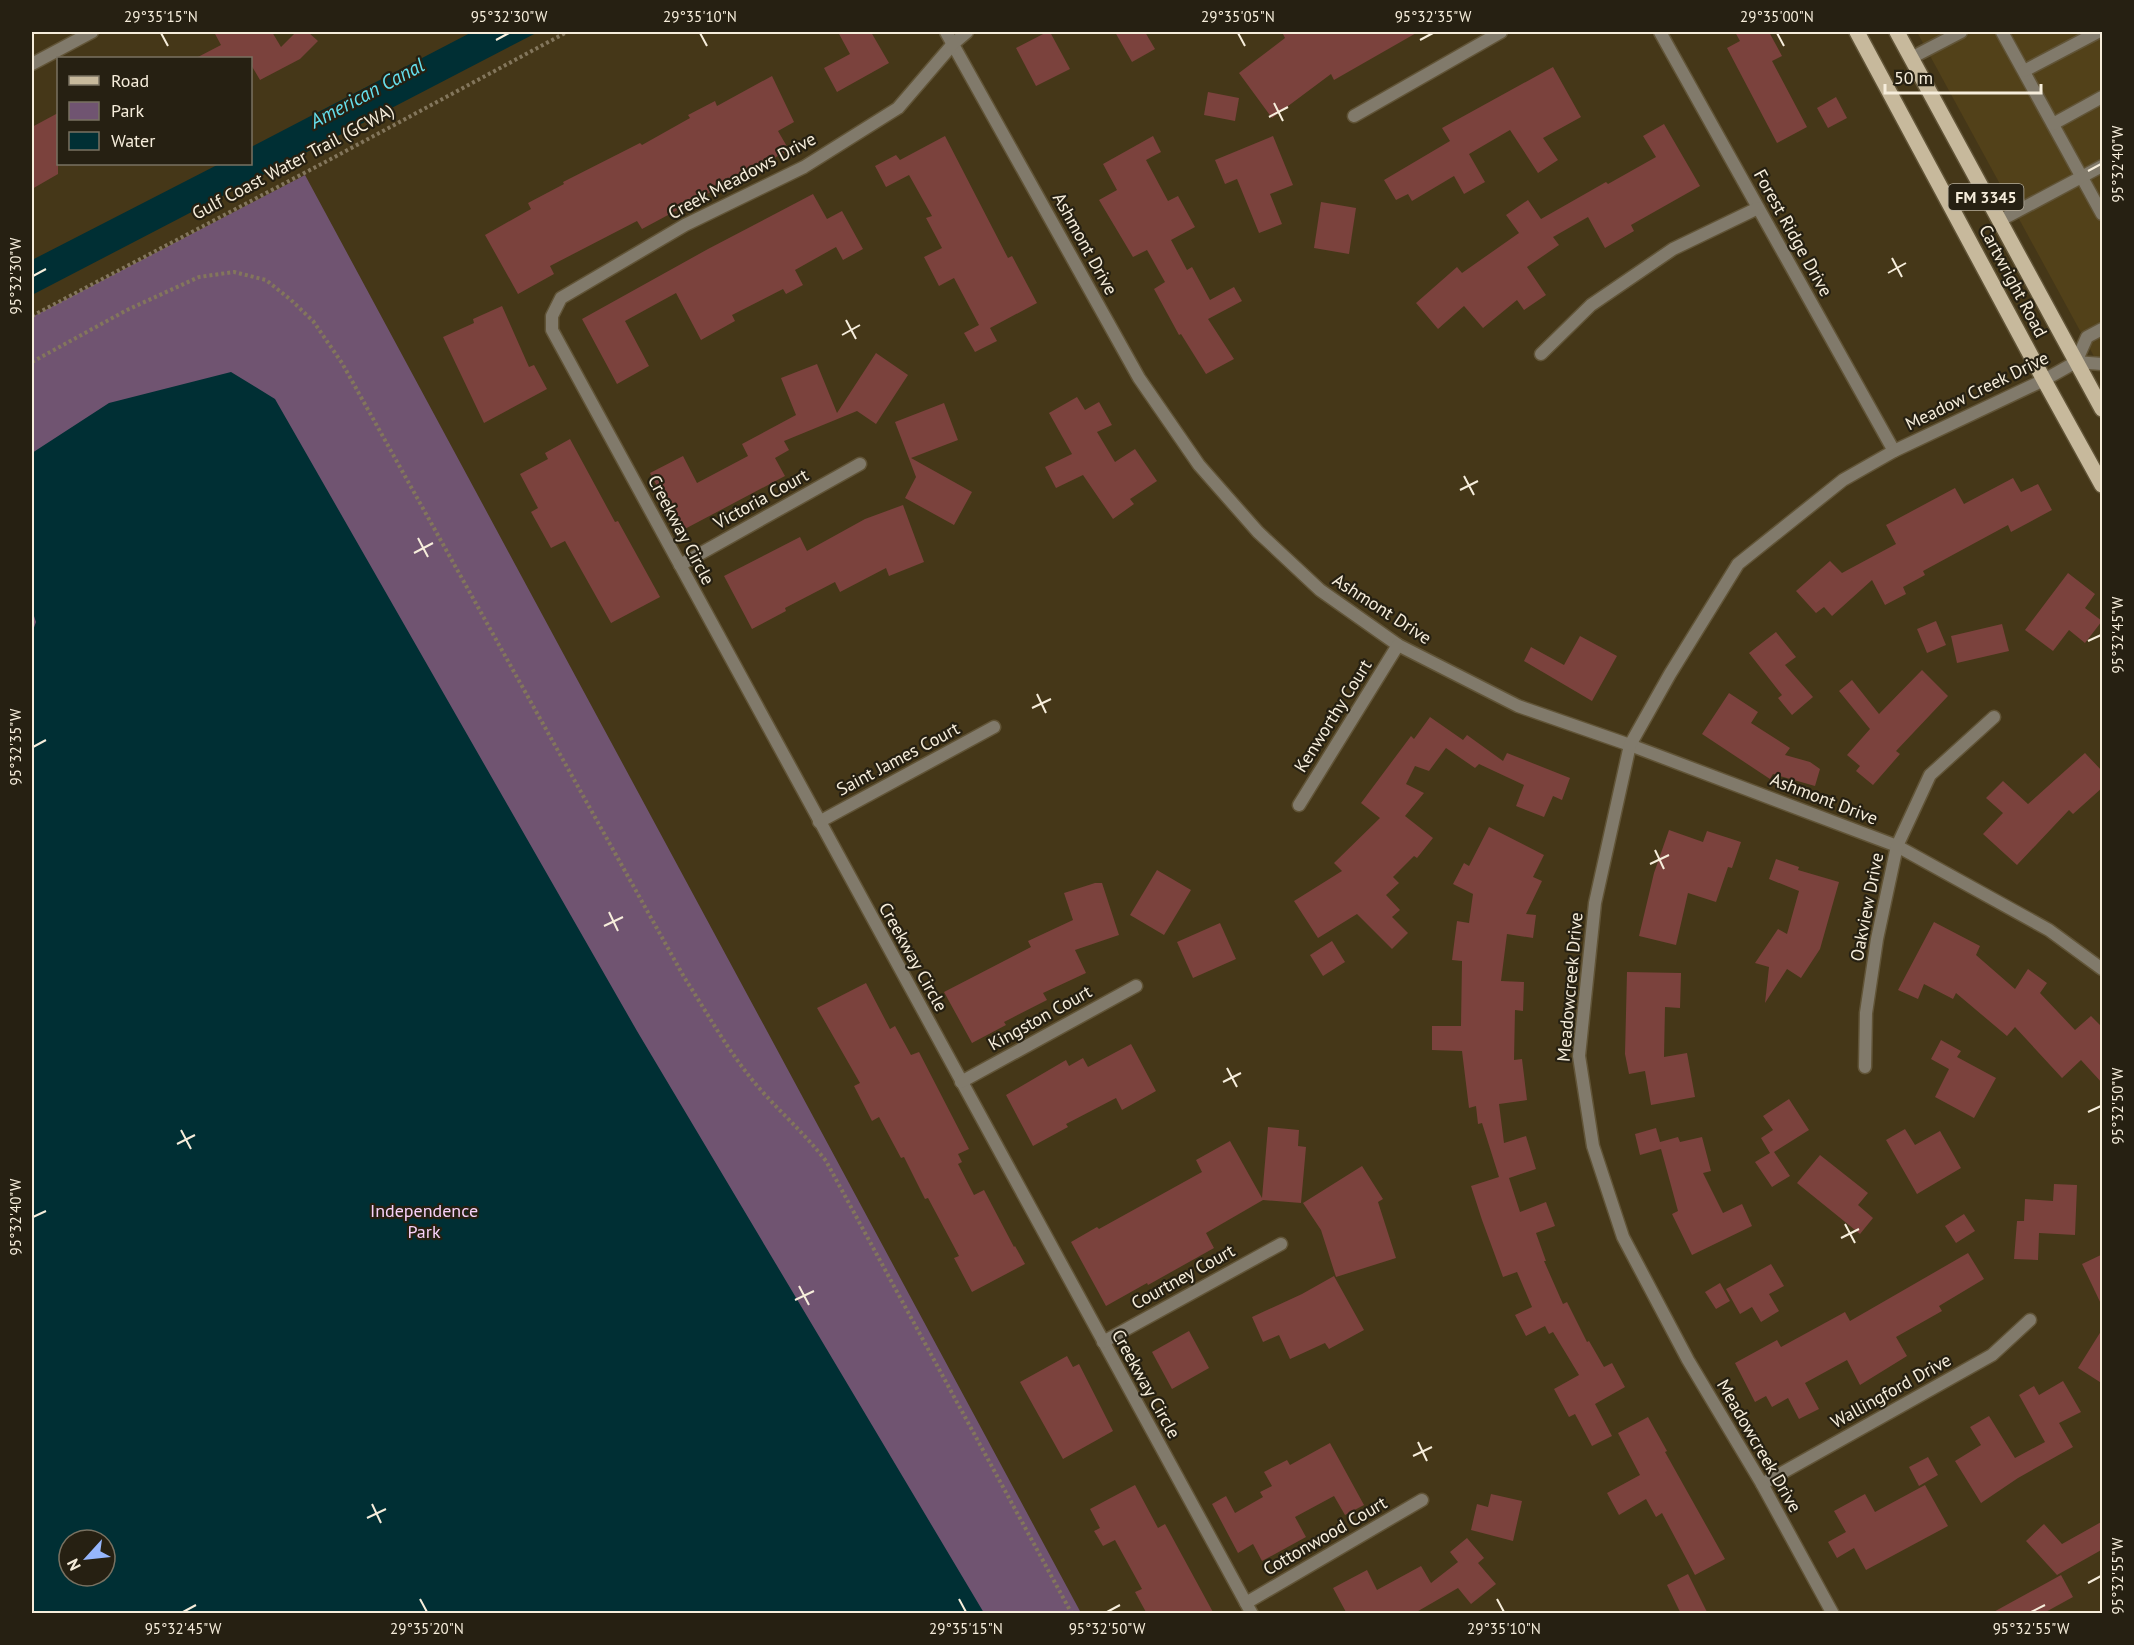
<svg xmlns="http://www.w3.org/2000/svg" width="2134" height="1645" font-family="'PT Sans',sans-serif">
	<style>
		.built { fill: #524119 }
		.green { fill: #705471; fill-rule: evenodd }
		.water { fill: #002f34; fill-rule: evenodd }
		.building { fill: #7b423d }
		.lines { fill: none; stroke-linecap: round; stroke-linejoin: round }
		.lane-casing { stroke: #615437; stroke-width: 15 }
		.street-casing { stroke: #615437; stroke-width: 15 }
		.primary-casing { stroke: #615437; stroke-width: 18 }
		.path { stroke: #83765c; stroke-width: 4; stroke-dasharray: 3 3; stroke-linecap: butt }
		.lane { stroke: #817a6b; stroke-width: 12 }
		.street { stroke: #817a6b; stroke-width: 12 }
		.primary { stroke: #c7b99c; stroke-width: 15 }
		.ticks { fill: none; stroke: #f6eddb; stroke-width: 2 }
		.labels { text-anchor: middle; stroke-width: 4.5; stroke-linejoin: round; paint-order: stroke }
		.shield { fill: #262012; stroke: #b8b09f; stroke-width: 1.5 }
		.shield-label { font-size: 16px; font-weight: bold; fill: #f6eddb }
		.street-label { font-size: 18px; fill: #f6eddb; stroke: #262012 }
		.park-label { font-size: 18px; fill: #f7d1f8; stroke: #262012 }
		.water-label { font-size: 20px; font-style: italic; fill: #65e0ee; stroke: #262012 }
		.neatline { fill: none; stroke: #f6eddb; stroke-width: 2 }
		.ticks-label { font-size: 15px; text-anchor: middle; fill: #f6eddb }
	</style>
	<rect width="100%" height="100%" fill="#453718"/>
	<polygon class="built" points="1917,32 2102,32 2102,371"/>
	<path class="green" d="M305,175L1081,1613L32,1614V317ZM69,1540H105V1576H69Z"/>
	<g class="water">
		<polygon points="472,32 538,32 32,295 32,260 219,164 250,164 251,147"/>
		<path d="M231,372L275,399L637,1031L984,1613H32V633L36,622L32,610V453L109,403ZM69,1540H105V1576H69Z"/>
	</g>
	<g class="building">
		<polygon points="214,32 272,32 281,47 296,32 308,32 318,41 300,59 260,80 250,63 250,58 196,58 221,45"/>
		<polygon points="838,32 871,32 889,63 837,92 824,68 850,54"/>
		<polygon points="1047,32 1050,32 1070,69 1036,86 1016,48"/>
		<polygon points="1115,32 1145,32 1155,49 1132,62"/>
		<polygon points="1282,32 1418,32 1334,80 1331,74 1272,118 1239,73 1285,38"/>
		<polygon points="1735,32 1769,32 1782,56 1772,61 1807,127 1777,143 1727,48 1740,41"/>
		<polygon points="1553,67 1581,117 1543,138 1558,160 1538,173 1510,130 1469,154 1485,182 1464,194 1454,176 1412,201 1408,194 1396,200 1384,180 1450,141 1442,128"/>
		<polygon points="772,76 794,122 778,131 789,150 642,229 637,221 550,266 554,274 518,294 485,235 531,209 528,203 564,184 563,182 640,143 642,145 690,118 688,115 715,101 717,106"/>
		<polygon points="1208,92 1239,98 1235,121 1204,115"/>
		<polygon points="1836,97 1847,118 1828,128 1817,108"/>
		<polygon points="58,113 58,174 32,189 32,127"/>
		<polygon points="1664,124 1700,186 1631,225 1634,231 1605,248 1588,217 1553,237 1559,245 1527,267 1546,295 1524,310 1517,300 1483,328 1464,306 1438,329 1416,303 1457,267 1462,273 1519,233 1506,215 1528,200 1541,219 1606,182 1608,184 1656,157 1643,136"/>
		<polygon points="945,136 1008,258 1012,256 1037,303 990,328 997,341 975,352 964,333 979,325 954,278 939,286 924,257 942,248 926,218 932,216 909,175 886,187 875,166 896,155 900,160"/>
		<polygon points="1153,136 1161,152 1146,160 1168,201 1178,196 1195,227 1171,240 1187,270 1192,267 1210,300 1234,287 1242,301 1208,319 1234,359 1206,374 1181,334 1179,335 1154,289 1165,282 1147,250 1133,257 1099,200 1117,190 1103,164"/>
		<polygon points="1273,136 1293,185 1270,194 1282,224 1259,233 1237,179 1225,184 1215,160"/>
		<polygon points="813,194 827,219 842,211 863,249 843,260 836,247 795,270 803,285 786,294 783,289 732,315 735,321 701,340 676,293 625,321 649,366 617,384 582,319 708,249"/>
		<polygon points="1321,202 1356,208 1349,254 1314,248"/>
		<polygon points="502,306 529,367 534,365 547,389 484,423 443,337 474,323 473,319"/>
		<polygon points="876,353 908,375 876,424 857,411 784,441 789,450 775,458 785,476 681,531 650,473 683,456 697,483 748,456 742,444 796,415 781,378 817,364 837,413"/>
		<polygon points="1077,397 1085,410 1099,402 1112,425 1097,432 1115,462 1135,449 1157,481 1130,499 1134,504 1113,519 1083,475 1056,488 1045,467 1072,454 1049,413"/>
		<polygon points="944,403 958,440 911,458 972,492 954,525 905,498 916,477 895,422"/>
		<polygon points="570,439 615,522 618,521 660,597 611,623 565,541 551,548 531,512 538,508 520,474 548,459 545,453"/>
		<polygon points="2013,478 2021,492 2038,484 2052,510 2011,532 2008,525 1923,571 1925,575 1903,587 1906,594 1885,605 1872,580 1832,616 1824,607 1816,613 1796,591 1830,561 1842,573 1896,544 1886,525 1955,488 1964,504"/>
		<polygon points="903,505 924,562 889,576 886,568 840,592 835,582 785,608 786,611 752,629 724,576 800,537 807,551 865,519"/>
		<polygon points="2068,573 2095,594 2085,608 2102,621 2085,643 2069,630 2053,651 2025,630"/>
		<polygon points="1936,621 1946,645 1927,653 1917,629"/>
		<polygon points="2002,624 2009,651 1957,663 1951,636"/>
		<polygon points="1776,632 1796,657 1785,665 1813,697 1792,715 1778,698 1782,695 1749,653"/>
		<polygon points="1580,636 1617,656 1592,701 1524,661 1531,647 1564,665"/>
		<polygon points="1922,670 1948,696 1896,751 1900,754 1873,785 1856,771 1860,766 1847,755 1870,729 1839,691 1852,680 1879,714"/>
		<polygon points="1729,693 1758,712 1751,723 1790,748 1785,755 1810,762 1820,769 1815,786 1773,774 1770,779 1702,734"/>
		<polygon points="1430,717 1463,740 1467,735 1503,761 1507,753 1570,778 1562,800 1553,796 1544,817 1516,806 1524,785 1479,764 1475,768 1446,748 1429,771 1415,766 1406,784 1424,793 1405,816 1433,838 1417,858 1414,856 1393,877 1399,883 1386,895 1400,910 1392,917 1408,933 1392,949 1357,914 1318,938 1294,901 1342,871 1334,863 1380,818 1361,803 1411,736 1414,739"/>
		<polygon points="2085,753 2103,772 2103,787 2073,814 2069,810 2017,865 1983,834 2003,813 1986,798 2003,781 2028,804"/>
		<polygon points="1489,827 1544,855 1533,877 1542,881 1526,914 1536,915 1533,938 1507,934 1501,981 1524,982 1523,1011 1515,1010 1514,1060 1522,1059 1527,1100 1499,1104 1504,1143 1526,1136 1536,1169 1509,1178 1520,1212 1546,1202 1555,1226 1536,1233 1546,1261 1544,1261 1563,1304 1567,1302 1587,1342 1589,1341 1604,1367 1612,1363 1625,1387 1595,1404 1612,1436 1592,1446 1575,1414 1569,1417 1554,1389 1579,1375 1553,1332 1549,1334 1545,1326 1526,1336 1515,1315 1532,1307 1517,1272 1503,1277 1482,1220 1471,1186 1499,1177 1482,1123 1478,1124 1476,1106 1469,1108 1462,1051 1432,1050 1432,1026 1461,1026 1462,961 1452,960 1457,921 1469,923 1473,894 1453,884 1464,863 1469,866"/>
		<polygon points="1669,830 1703,842 1707,831 1741,842 1732,868 1728,867 1716,902 1688,893 1676,945 1639,936 1654,873"/>
		<polygon points="1776,859 1799,867 1798,870 1839,882 1820,949 1801,978 1787,969 1765,1003 1769,967 1755,963 1778,929 1787,934 1799,891 1769,879"/>
		<polygon points="1157,870 1191,890 1164,935 1130,915"/>
		<polygon points="1095,883 1102,883 1119,935 1075,950 1086,973 1043,993 1047,1000 1004,1022 1006,1025 972,1043 944,992 1031,947 1028,941 1073,920 1064,893"/>
		<polygon points="1934,922 1980,946 1976,955 2015,989 2028,969 2047,983 2040,993 2075,1030 2091,1016 2103,1028 2103,1084 2081,1060 2062,1078 2015,1027 2007,1036 1956,993 1953,999 1924,984 1918,999 1898,990"/>
		<polygon points="1220,923 1236,959 1193,978 1177,942"/>
		<polygon points="1332,941 1345,962 1323,976 1310,955"/>
		<polygon points="1627,972 1681,973 1680,1008 1665,1007 1664,1057 1687,1053 1695,1097 1651,1105 1645,1071 1629,1074 1625,1054"/>
		<polygon points="866,983 890,1029 895,1026 911,1055 919,1052 969,1149 958,1154 962,1162 958,1164 974,1195 984,1190 1014,1247 1015,1246 1025,1264 972,1292 954,1258 959,1256 928,1198 925,1199 904,1157 901,1158 879,1117 872,1121 854,1086 860,1083 817,1008"/>
		<polygon points="1941,1040 1961,1051 1957,1057 1996,1078 1974,1118 1935,1097 1949,1069 1931,1059"/>
		<polygon points="1131,1044 1156,1091 1122,1110 1116,1098 1066,1124 1068,1127 1033,1146 1006,1095 1066,1060 1069,1066 1083,1058 1088,1067"/>
		<polygon points="1789,1099 1809,1130 1774,1152 1790,1176 1772,1187 1755,1162 1770,1153 1761,1138 1773,1130 1763,1116"/>
		<polygon points="1268,1127 1299,1130 1298,1146 1306,1147 1301,1203 1263,1200 1206,1233 1214,1248 1148,1285 1147,1283 1106,1306 1071,1242 1097,1227 1099,1229 1202,1172 1196,1160 1230,1141 1262,1198"/>
		<polygon points="1656,1128 1660,1142 1678,1137 1680,1142 1702,1137 1711,1171 1703,1173 1723,1213 1742,1204 1752,1226 1692,1255 1672,1214 1678,1211 1661,1149 1640,1155 1635,1134"/>
		<polygon points="1905,1129 1915,1145 1940,1131 1961,1168 1917,1194 1886,1140"/>
		<polygon points="1820,1155 1868,1193 1858,1205 1873,1218 1860,1234 1797,1183"/>
		<polygon points="1362,1166 1383,1199 1378,1202 1396,1258 1336,1277 1321,1230 1303,1203"/>
		<polygon points="2054,1184 2077,1185 2075,1235 2039,1233 2038,1260 2014,1259 2017,1221 2024,1221 2025,1199 2053,1201"/>
		<polygon points="1964,1214 1975,1231 1956,1243 1945,1226"/>
		<polygon points="1968,1253 1984,1279 1939,1306 1942,1311 1896,1337 1907,1356 1860,1385 1847,1360 1805,1383 1819,1409 1799,1419 1788,1398 1772,1407 1766,1396 1755,1402 1735,1363 1777,1340 1781,1347 1845,1312 1850,1321"/>
		<polygon points="2103,1254 2103,1308 2082,1264"/>
		<polygon points="1771,1264 1784,1286 1769,1294 1779,1311 1761,1322 1752,1307 1740,1314 1726,1289"/>
		<polygon points="1334,1276 1364,1330 1329,1349 1325,1343 1290,1359 1279,1335 1263,1342 1252,1317 1302,1294"/>
		<polygon points="1720,1283 1730,1301 1716,1309 1705,1292"/>
		<polygon points="2103,1328 2103,1384 2078,1368"/>
		<polygon points="1189,1331 1209,1368 1172,1389 1152,1352"/>
		<polygon points="1067,1356 1073,1367 1079,1364 1113,1431 1063,1459 1020,1382"/>
		<polygon points="2063,1381 2081,1412 2059,1423 2073,1447 2018,1478 1981,1503 1955,1461 1981,1445 1970,1427 1989,1416 2015,1458 2045,1442 2019,1395 2034,1386 2039,1395"/>
		<polygon points="1648,1417 1667,1451 1665,1452 1725,1559 1695,1575 1662,1513 1656,1517 1646,1499 1619,1515 1607,1493 1640,1475 1618,1433"/>
		<polygon points="1330,1443 1364,1505 1345,1515 1334,1496 1295,1517 1306,1537 1262,1561 1253,1544 1238,1553 1212,1504 1226,1496 1235,1513 1263,1497 1260,1492 1272,1486 1264,1472 1287,1460 1290,1465"/>
		<polygon points="1928,1457 1938,1475 1919,1486 1909,1467"/>
		<polygon points="1135,1485 1158,1528 1165,1524 1214,1614 1147,1614 1135,1592 1142,1589 1115,1540 1103,1546 1094,1531 1100,1528 1090,1509"/>
		<polygon points="1925,1485 1948,1526 1866,1570 1854,1548 1837,1558 1828,1542 1846,1532 1834,1511 1865,1494 1875,1512"/>
		<polygon points="1491,1494 1522,1501 1513,1541 1471,1530 1477,1504 1488,1507"/>
		<polygon points="2103,1521 2103,1549 2057,1575 2026,1541 2044,1524 2062,1544"/>
		<polygon points="1467,1538 1484,1558 1478,1563 1496,1584 1471,1604 1458,1588 1413,1614 1347,1614 1333,1588 1367,1570 1377,1590 1421,1566 1431,1583 1458,1562 1450,1552"/>
		<polygon points="1688,1574 1708,1614 1681,1614 1667,1585"/>
		<polygon points="2061,1575 2073,1597 2042,1614 1990,1614"/>
	</g>
	<g class="lines">
		<g class="lane-casing">
			<g id="lane">
				<polyline points="2002,32 2102,214"/>
				<polyline points="1911,58 1961,32"/>
				<polyline points="2024,71 2098,32"/>
				<polyline points="2053,124 2102,97"/>
				<polyline points="1999,221 2102,166"/>
				<polyline points="2102,329 2087,337 2076,362 2102,364"/>
			</g>
		</g>
		<g class="street-casing">
			<g id="street">
				<polyline points="946,32 1139,378 1199,465 1258,532 1320,590 1398,645 1518,706 1630,745 1897,846 2049,930 2102,969"/>
				<polyline points="967,32 953,44 898,108 804,167 685,225 561,298 552,316 552,330 1252,1614"/>
				<polyline points="1660,32 1894,451"/>
				<polyline points="32,64 92,32"/>
				<polyline points="1354,116 1501,32"/>
				<polyline points="1541,354 1591,305 1673,249 1758,208"/>
				<polyline points="680,565 860,464"/>
				<polyline points="1299,805 1398,645"/>
				<polyline points="819,822 994,727"/>
				<polyline points="1865,1067 1866,1013 1877,939 1897,846 1930,775 1994,717"/>
				<polyline points="961,1082 1136,986"/>
				<polyline points="1103,1342 1281,1244"/>
				<polyline points="1762,1484 1992,1355 2030,1320"/>
				<polyline points="1246,1603 1422,1500"/>
				<polyline points="1833,1614 1762,1484 1688,1360 1623,1237 1593,1146 1579,1056 1595,903 1630,745 1670,674 1738,564 1843,480 1894,451 2044,380 2076,362"/>
			</g>
		</g>
		<g class="primary-casing">
			<g id="primary">
				<polyline points="1857,32 2044,380 2102,485"/>
				<polyline points="1897,32 2102,409"/>
			</g>
		</g>
		<g class="path">
			<polyline points="32,316 329,160 567,32"/>
			<path d="M32,362L127,310L199,277L234,272L266,280L291,300L313,321L342,363L684,977C708,1014 730,1055 760,1089C782,1114 805,1134 826,1161L1072,1614"/>
		</g>
		<use href="#lane" class="lane"/>
		<use href="#street" class="street"/>
		<use href="#primary" class="primary"/>
	</g>
	<path class="ticks" d="M161,33L168,46M700,33L707,46M1238,33L1245,46M1777,33L1784,46M496,40L509,33M1420,40L1433,33M1274,103L1283,121M1269,117L1288,107M2088,171L2101,164M1892,258L1902,277M1888,273L1906,263M33,276L46,269M846,320L856,339M842,335L860,325M1464,476L1474,495M1460,490L1478,481M418,538L428,557M414,553L433,543M2088,641L2101,635M1037,694L1046,713M1032,708L1051,699M33,747L46,740M1655,850L1664,869M1650,864L1669,855M609,912L618,931M604,926L623,917M1227,1068L1237,1087M1223,1082L1241,1073M2088,1112L2101,1106M181,1130L191,1149M177,1144L195,1135M33,1217L46,1211M1845,1224L1855,1243M1841,1238L1859,1229M799,1286L809,1305M795,1300L814,1291M1418,1442L1427,1461M1413,1456L1432,1447M372,1504L381,1523M367,1518L386,1509M2088,1583L2101,1576M420,1599L427,1612M959,1599L966,1612M1497,1599L1504,1612M183,1612L196,1605M1107,1612L1120,1605M2031,1612L2045,1605"/>
	<g class="labels">
		<rect class="shield" x="1948.5" y="184" width="75" height="26" rx="4.5"/>
		<g class="shield-label">
			<text x="1986" y="203">FM 3345</text>
		</g>
		<g class="street-label">
			<text transform="translate(293 162) rotate(-28)" y="6">Gulf Coast Water Trail (GCWA)</text>
			<text transform="translate(742 176) rotate(-28)" y="6">Creek Meadows Drive</text>
			<text transform="translate(1793 233) rotate(61)" y="6">Forest Ridge Drive</text>
			<text transform="translate(1085 244) rotate(61)" y="6">Ashmont Drive</text>
			<text transform="translate(2013 281) rotate(62)" y="6">Cartwright Road</text>
			<text transform="translate(1977 391) rotate(-26)" y="6">Meadow Creek Drive</text>
			<text transform="translate(761 499) rotate(-29)" y="6">Victoria Court</text>
			<text transform="translate(681 530) rotate(62)" y="6">Creekway Circle</text>
			<text transform="translate(1382 609) rotate(33)" y="6">Ashmont Drive</text>
			<text transform="translate(1333 716) rotate(-58)" y="6">Kenworthy Court</text>
			<text transform="translate(898 759) rotate(-28)" y="6">Saint James Court</text>
			<text transform="translate(1824 799) rotate(21)" y="6">Ashmont Drive</text>
			<text transform="translate(1867 907) rotate(-79)" y="6">Oakview Drive</text>
			<text transform="translate(913 957) rotate(61)" y="6">Creekway Circle</text>
			<text transform="translate(1570 987) rotate(-85)" y="6">Meadowcreek Drive</text>
			<text transform="translate(1040 1018) rotate(-29)" y="6">Kingston Court</text>
			<text transform="translate(1183 1277) rotate(-29)" y="6">Courtney Court</text>
			<text transform="translate(1146 1384) rotate(61)" y="6">Creekway Circle</text>
			<text transform="translate(1891 1391) rotate(-29)" y="6">Wallingford Drive</text>
			<text transform="translate(1759 1446) rotate(60)" y="6">Meadowcreek Drive</text>
			<text transform="translate(1325 1536) rotate(-30)" y="6">Cottonwood Court</text>
		</g>
		<g class="park-label">
			<text x="424" y="1217">Independence<tspan x="424" dy="21">Park</tspan></text>
		</g>
		<g class="water-label">
			<text transform="translate(367 93) rotate(-28)" y="7">American Canal</text>
		</g>
	</g>
	<rect width="2134" height="1645" fill="none" stroke="#262012" stroke-width="66"/>
	<rect x="57" y="57" width="195" height="108" fill="#262012" stroke="#797262" stroke-width="1.5"/>
	<rect x="69" y="76" width="30" height="9" fill="#c7b99c" stroke="#797262" stroke-width="1.5"/>
	<text x="111" y="87" font-size="18" fill="#f6eddb">Road</text>
	<rect x="69" y="102" width="30" height="18" fill="#705471" stroke="#797262" stroke-width="1.5"/>
	<text x="111" y="117" font-size="18" fill="#f6eddb">Park</text>
	<rect x="69" y="132" width="30" height="18" fill="#002f34" stroke="#797262" stroke-width="1.5"/>
	<text x="111" y="147" font-size="18" fill="#f6eddb">Water</text>
	<g transform="translate(87 1558) rotate(243)"><circle r="28" fill="#262012" stroke="#797262" stroke-width="1.5"/>
	<path d="M0-4.5L10 22L0 15L-10 22Z" fill="#96b6fd"/>
	<text y="-9" font-size="16" font-weight="bold" text-anchor="middle" fill="#f6eddb">N</text>
	</g>
	<path d="M1885 84v9h156v-9" fill="none" stroke="#f6eddb" stroke-width="3"/>
	<text x="1894" y="84" font-size="18" fill="#f6eddb" stroke="#262012" stroke-width="4.5" paint-order="stroke">50 m</text>
	<rect x="33" y="33" width="2068" height="1579" class="neatline"/>
	<g class="ticks-label">
		<text x="161" y="22">29°35'15"N</text>
		<text x="509" y="22">95°32'30"W</text>
		<text x="700" y="22">29°35'10"N</text>
		<text x="1238" y="22">29°35'05"N</text>
		<text x="1433" y="22">95°32'35"W</text>
		<text x="1777" y="22">29°35'00"N</text>
		<text transform="translate(2118 164) rotate(-90)" y="5">95°32'40"W</text>
		<text transform="translate(16 276) rotate(-90)" y="5">95°32'30"W</text>
		<text transform="translate(2118 635) rotate(-90)" y="5">95°32'45"W</text>
		<text transform="translate(16 747) rotate(-90)" y="5">95°32'35"W</text>
		<text transform="translate(2118 1106) rotate(-90)" y="5">95°32'50"W</text>
		<text transform="translate(16 1217) rotate(-90)" y="5">95°32'40"W</text>
		<text transform="translate(2118 1576) rotate(-90)" y="5">95°32'55"W</text>
		<text x="183" y="1634">95°32'45"W</text>
		<text x="427" y="1634">29°35'20"N</text>
		<text x="966" y="1634">29°35'15"N</text>
		<text x="1107" y="1634">95°32'50"W</text>
		<text x="1504" y="1634">29°35'10"N</text>
		<text x="2031" y="1634">95°32'55"W</text>
	</g>
</svg>
